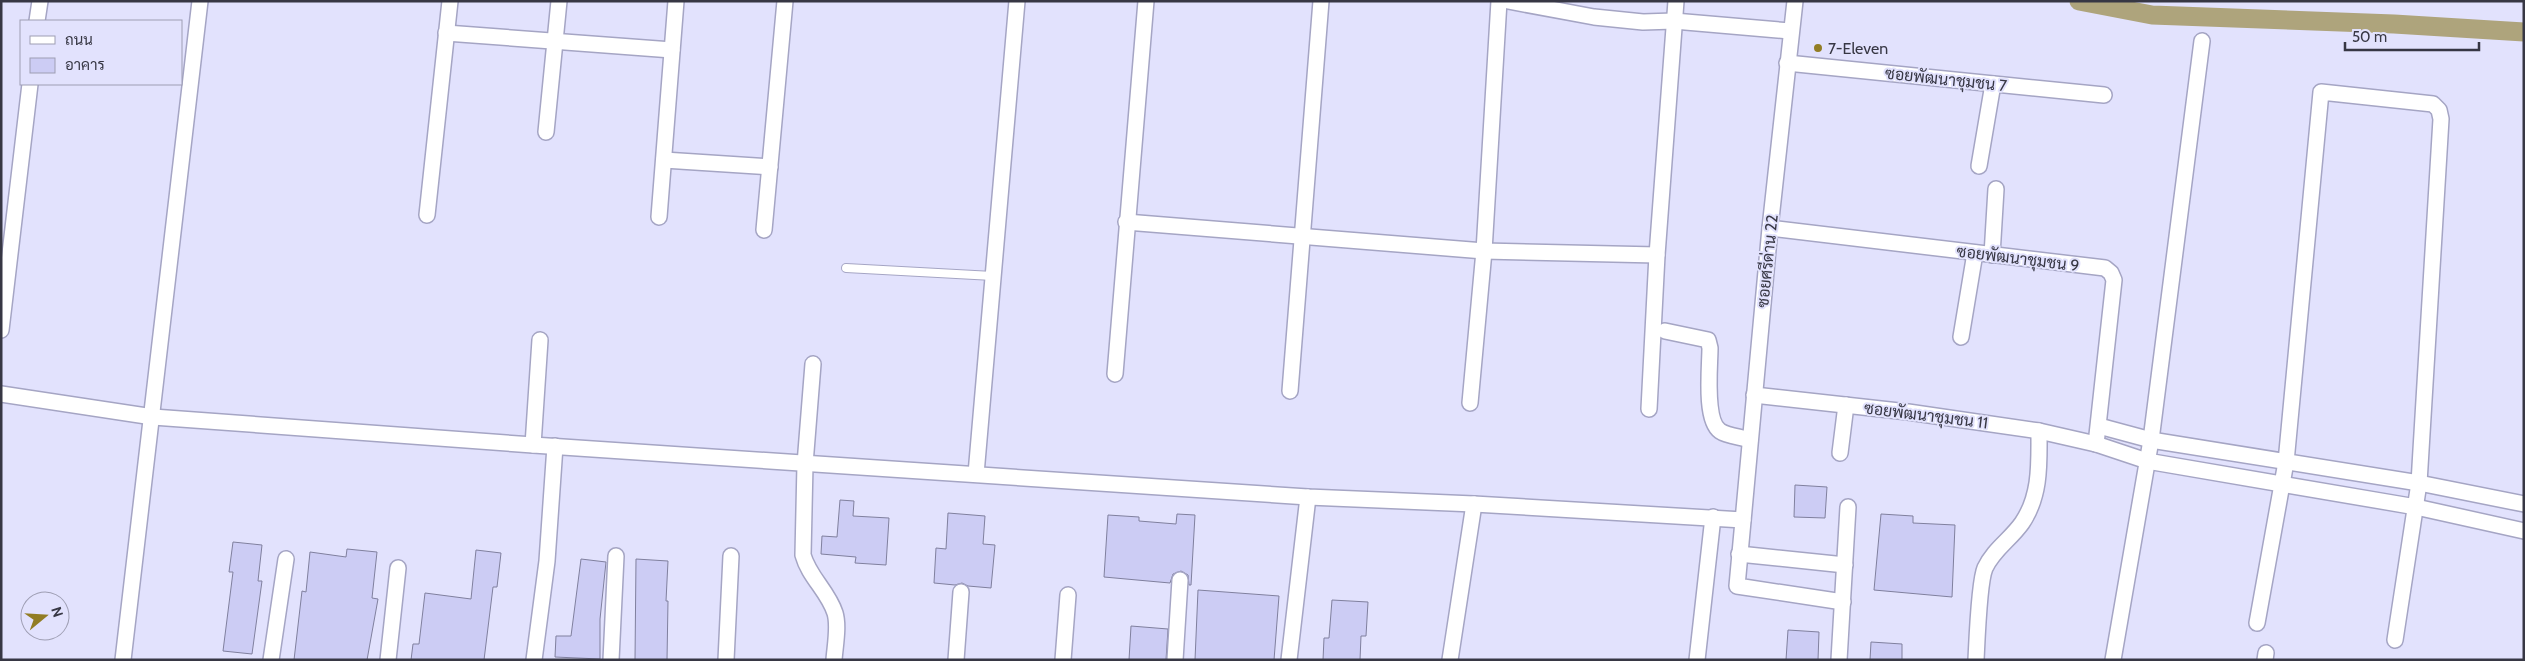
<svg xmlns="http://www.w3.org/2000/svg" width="2525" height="661" font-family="Cabin,Sarabun,sans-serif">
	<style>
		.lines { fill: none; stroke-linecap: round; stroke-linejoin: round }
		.canal { stroke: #aea47c; stroke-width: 19 }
		.building { fill: #ccccf4; stroke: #80809e }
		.lane-casing { stroke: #a5a5c4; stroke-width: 10 }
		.street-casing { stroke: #a5a5c4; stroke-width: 18 }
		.lane { stroke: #fff; stroke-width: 8 }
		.street { stroke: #fff; stroke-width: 15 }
		.poi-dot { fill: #927d24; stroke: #e2e2fd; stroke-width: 2 }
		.labels { text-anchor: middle; stroke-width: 4; stroke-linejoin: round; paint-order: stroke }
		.poi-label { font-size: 16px; fill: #373744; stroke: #e2e2fd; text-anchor: start }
		.street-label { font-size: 16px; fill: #373744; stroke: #e2e2fd }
	</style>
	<rect width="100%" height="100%" fill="#e2e2fd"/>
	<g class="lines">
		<polyline class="canal" points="2079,1 2152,15 2394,24 2524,32"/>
	</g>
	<g class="building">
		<polygon points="1795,485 1827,487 1825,518 1794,517"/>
		<polygon points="840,500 854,501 853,516 889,518 886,565 855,563 856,557 821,554 822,536 837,537"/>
		<polygon points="948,513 985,516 983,544 995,545 991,588 968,586 962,583 955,585 934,583 936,548 946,549"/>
		<polygon points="1177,514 1195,515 1191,585 1189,585 1188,575 1181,571 1173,574 1170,583 1104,577 1108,515 1139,517 1139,521 1176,524"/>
		<polygon points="1881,514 1913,516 1913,523 1955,525 1952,597 1874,590"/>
		<polygon points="233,542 262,545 258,581 262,581 252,654 223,651 233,572 229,572"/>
		<polygon points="347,549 377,552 372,598 378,599 367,660 294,660 302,591 306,592 310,552 346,557"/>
		<polygon points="476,550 501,553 497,587 493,587 484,660 411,660 413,644 419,644 425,593 471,599"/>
		<polygon points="581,559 606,562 600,619 600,659 555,657 556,636 571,636"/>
		<polygon points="636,559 668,561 666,601 668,601 667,660 635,660"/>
		<polygon points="1198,590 1279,596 1274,660 1195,660"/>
		<polygon points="1332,600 1368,602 1366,636 1361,636 1360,660 1323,660 1324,638 1329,638"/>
		<polygon points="1131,626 1168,629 1166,660 1129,660"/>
		<polygon points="1788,630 1819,632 1818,660 1786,660"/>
		<polygon points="1871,642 1902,644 1902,660 1870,660"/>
	</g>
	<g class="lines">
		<g class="lane-casing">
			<polyline id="lane" points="846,268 993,276"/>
		</g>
		<g class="street-casing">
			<g id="street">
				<polyline points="1508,1 1594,17 1643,22 1674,21 1790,31"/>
				<polyline points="1795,1 1770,228 1737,586 1843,602"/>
				<polyline points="37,21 40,1"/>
				<polyline points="446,33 672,50"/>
				<polyline points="1787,63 2104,95"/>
				<polyline points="546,132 559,1"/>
				<polyline points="664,160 770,167"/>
				<polyline points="1979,166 1993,84"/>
				<polyline points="427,215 450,1"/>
				<polyline points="659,217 676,1"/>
				<polyline points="1126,222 1484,251 1657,255"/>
				<polyline points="1770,228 2105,268 2111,273 2114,280 2096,444"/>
				<polyline points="764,230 785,1"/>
				<polyline points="1992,255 1996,189"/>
				<polyline points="1,330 30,84"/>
				<path d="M1665,331L1708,340L1710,348C1710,366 1704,420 1720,431C1727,436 1742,437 1750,440"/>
				<polyline points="1961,337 1975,253"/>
				<path d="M813,364L805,464L803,555C809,577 828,591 835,613C839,626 835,646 834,660"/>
				<polyline points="1115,374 1146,1"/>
				<polyline points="1290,391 1321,1"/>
				<polyline points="1,394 153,417 533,445 1308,497 1474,504 1743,520"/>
				<polyline points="1754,395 1908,412 2039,431 2096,444 2147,461 2416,507 2524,531"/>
				<polyline points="1470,403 1484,251 1499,1"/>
				<polyline points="1649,409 1657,255 1676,1"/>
				<polyline points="2099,426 2151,440 2419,483 2524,504"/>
				<polyline points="533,445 540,340"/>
				<polyline points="1840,453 1846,405"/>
				<polyline points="976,474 1017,1"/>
				<polyline points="1739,554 1845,565"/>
				<polyline points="2257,623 2286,462 2321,92 2433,104 2439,110 2441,119 2419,483 2395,640"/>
				<polyline points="123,660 200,1"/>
				<polyline points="271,660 286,559"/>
				<polyline points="388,660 398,568"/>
				<polyline points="534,660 547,561 555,446"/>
				<polyline points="611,660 616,556"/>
				<polyline points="726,660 731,556"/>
				<polyline points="956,660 961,592"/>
				<polyline points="1063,660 1068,595"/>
				<polyline points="1175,660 1180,580"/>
				<polyline points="1289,660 1308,497"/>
				<polyline points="1450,660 1474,504"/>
				<polyline points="1697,660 1713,517"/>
				<polyline points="1839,660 1848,507"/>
				<path d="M1976,660C1977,640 1979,582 1985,568C1994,549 2010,540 2022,523C2041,495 2039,463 2039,431"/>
				<polyline points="2113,660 2151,440 2202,41"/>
				<polyline points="2265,660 2266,653"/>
			</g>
		</g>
		<use href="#lane" class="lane"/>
		<use href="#street" class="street"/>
	</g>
	<circle class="poi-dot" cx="1818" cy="48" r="5"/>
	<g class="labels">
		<g class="poi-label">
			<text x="1828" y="54">7-Eleven</text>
		</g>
		<g class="street-label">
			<text transform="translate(1946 79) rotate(6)" y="6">ซอยพัฒนาชุมชน 7</text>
			<text transform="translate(2018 258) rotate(7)" y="6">ซอยพัฒนาชุมชน 9</text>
			<text transform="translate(1767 261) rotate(-84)" y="6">ซอยศรีด่าน 22</text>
			<text transform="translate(1926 415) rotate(7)" y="6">ซอยพัฒนาชุมชน 11</text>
		</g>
	</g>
	<rect width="2525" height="661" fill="none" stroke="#373744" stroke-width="5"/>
	<rect x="20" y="20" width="162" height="65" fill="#e2e2fd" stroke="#9e9eb3"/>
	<rect x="30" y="36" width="25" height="8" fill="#ffffff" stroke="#9e9eb3"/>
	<text x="65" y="45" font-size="15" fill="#373744">ถนน</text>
	<rect x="30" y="58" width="25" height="15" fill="#ccccf4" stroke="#9e9eb3"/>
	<text x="65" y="70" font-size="15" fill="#373744">อาคาร</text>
	<g transform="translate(45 616) rotate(72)"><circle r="24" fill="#e2e2fd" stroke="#9e9eb3"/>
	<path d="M0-4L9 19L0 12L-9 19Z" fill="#927d24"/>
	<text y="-8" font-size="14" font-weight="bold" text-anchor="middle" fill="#373744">N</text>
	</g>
	<path d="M2345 42v8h134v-8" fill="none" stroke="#373744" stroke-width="2.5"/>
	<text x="2352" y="42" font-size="15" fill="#373744" stroke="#e2e2fd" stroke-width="4" paint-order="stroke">50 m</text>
</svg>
